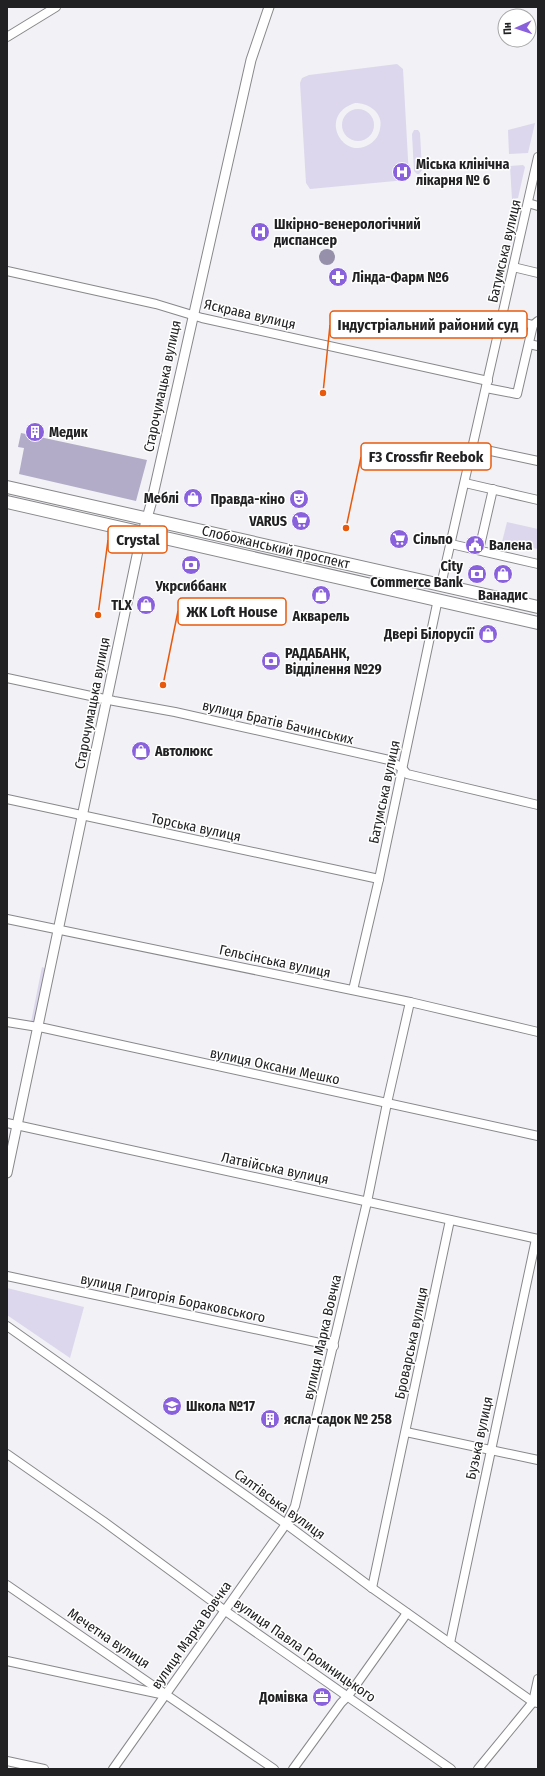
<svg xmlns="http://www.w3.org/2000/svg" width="545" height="1776" font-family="'Fira Sans Condensed',sans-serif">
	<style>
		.green { fill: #dcd7ed; fill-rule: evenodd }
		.forest { fill: #b2acc8 }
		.water { fill: #9690ab }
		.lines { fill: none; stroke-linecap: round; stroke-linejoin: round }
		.minor-casing { stroke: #88878a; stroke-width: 10 }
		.tertiary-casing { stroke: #88878a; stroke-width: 11 }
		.primary-casing { stroke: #88878a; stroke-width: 14 }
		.minor { stroke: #fff; stroke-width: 8 }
		.tertiary { stroke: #fff; stroke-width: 9 }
		.primary { stroke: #fff; stroke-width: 12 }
		.labels { text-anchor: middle; stroke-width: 3; stroke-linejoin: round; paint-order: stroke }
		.poi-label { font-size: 14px; font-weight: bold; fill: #212022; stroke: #fff; text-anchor: start }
		.street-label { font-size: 14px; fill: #212022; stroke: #fff }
		.leader { fill: none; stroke: #e8590c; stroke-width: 1.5 }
		.callout-dot { fill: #e8590c; stroke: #fff; stroke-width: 1.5 }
		.callout { fill: #fff; stroke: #e8590c; stroke-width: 1.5 }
		.callout-label { font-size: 15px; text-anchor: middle; font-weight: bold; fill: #212022 }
	</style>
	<rect width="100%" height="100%" fill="#f2f1f5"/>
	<g class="green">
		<path d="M397,64L403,69L409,177L406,180L310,189L306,183L300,83L302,78L309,75ZM355,103C369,103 384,113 380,129C379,135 376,140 370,144C343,162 317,115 355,103Z"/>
		<circle cx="358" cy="125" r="16"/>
		<polygon points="535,123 528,153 509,154 508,130"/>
		<polygon points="414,130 418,130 420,133 422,170 419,174 417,174 414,171 412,134"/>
		<polygon points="523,165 525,167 518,198 512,199 510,166"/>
		<polygon points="507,522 538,529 538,549 502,542"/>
		<polygon points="42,967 47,969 35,1021 31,1022"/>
		<polygon points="7,1288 84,1307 70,1358 7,1315"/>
	</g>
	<polygon class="forest" points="21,433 147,460 136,501 19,474 24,448 18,447"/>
	<circle class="water" cx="327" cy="257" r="8"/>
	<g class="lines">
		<g class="minor-casing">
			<g id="minor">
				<polyline points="7,37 56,7"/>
				<polyline points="528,203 538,206"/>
				<polyline points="513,267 538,273"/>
				<polyline points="7,271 156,304 202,318 488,381"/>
				<polyline points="502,317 533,325"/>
				<polyline points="529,344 538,346"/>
				<polyline points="486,388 517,394 533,325 538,321"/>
				<polyline points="472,447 538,461"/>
				<polyline points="465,483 538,500"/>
				<polyline points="451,544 538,564"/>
				<polyline points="479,550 493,489"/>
				<polyline points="441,585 538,157"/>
				<polyline points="7,678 114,701 175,712 389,760 402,768 407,774 538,805"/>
				<polyline points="7,799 379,879"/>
				<polyline points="7,919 410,1002 538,1032"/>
				<polyline points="353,990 379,879 438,599"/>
				<polyline points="7,1022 44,1028 538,1136"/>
				<polyline points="7,1123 538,1239"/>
				<polyline points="7,1276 334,1346"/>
				<polyline points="7,1326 286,1524 372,1588 533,1702 538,1703"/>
				<polyline points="406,1432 538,1460"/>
				<polyline points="7,1454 103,1521 224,1610 451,1769"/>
				<polyline points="7,1585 274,1769"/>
				<polyline points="372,1588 450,1220"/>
				<polyline points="450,1643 536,1239"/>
				<polyline points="7,1661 165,1695"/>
				<polyline points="7,1761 44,1769"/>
				<polyline points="113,1769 286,1524 295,1506 367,1202 387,1103 410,1002"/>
				<polyline points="293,1769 341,1703 348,1696 407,1613"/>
				<polyline points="478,1769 533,1702 538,1679"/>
			</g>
		</g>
		<g class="tertiary-casing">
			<polyline id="tertiary" points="7,1173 139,546 151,504 251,60 269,7"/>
		</g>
		<g class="primary-casing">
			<g id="primary">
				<polyline points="7,487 538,607"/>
				<polyline points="7,502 538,623"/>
			</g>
		</g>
		<use href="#minor" class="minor"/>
		<use href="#tertiary" class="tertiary"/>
		<use href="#primary" class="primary"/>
	</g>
	<defs>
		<g id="hospital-disc" transform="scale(1)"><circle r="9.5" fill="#8961dc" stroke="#fff"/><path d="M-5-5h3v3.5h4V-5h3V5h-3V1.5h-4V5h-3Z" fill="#fff"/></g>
		<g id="pharmacy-disc" transform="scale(1)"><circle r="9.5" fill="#8961dc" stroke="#fff"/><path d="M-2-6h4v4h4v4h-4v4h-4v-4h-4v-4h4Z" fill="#fff"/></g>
		<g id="building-disc" transform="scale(1)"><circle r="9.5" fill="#8961dc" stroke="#fff"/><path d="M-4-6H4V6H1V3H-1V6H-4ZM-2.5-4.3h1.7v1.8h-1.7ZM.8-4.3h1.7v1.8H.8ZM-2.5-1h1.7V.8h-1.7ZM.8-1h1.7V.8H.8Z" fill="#fff"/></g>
		<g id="shop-disc" transform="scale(1)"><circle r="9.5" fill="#8961dc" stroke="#fff"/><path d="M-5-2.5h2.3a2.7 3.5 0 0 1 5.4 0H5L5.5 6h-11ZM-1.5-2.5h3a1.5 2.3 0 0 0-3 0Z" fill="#fff"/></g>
		<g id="theatre-disc" transform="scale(1)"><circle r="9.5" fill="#8961dc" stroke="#fff"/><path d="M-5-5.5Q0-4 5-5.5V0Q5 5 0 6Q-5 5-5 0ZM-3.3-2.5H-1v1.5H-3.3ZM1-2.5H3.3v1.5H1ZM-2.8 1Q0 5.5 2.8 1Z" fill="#fff"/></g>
		<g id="supermarket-disc" transform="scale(1)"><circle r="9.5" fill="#8961dc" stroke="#fff"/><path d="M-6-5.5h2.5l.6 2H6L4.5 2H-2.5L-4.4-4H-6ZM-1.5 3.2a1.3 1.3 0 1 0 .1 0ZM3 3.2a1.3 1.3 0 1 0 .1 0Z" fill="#fff"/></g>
		<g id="civic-disc" transform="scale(1)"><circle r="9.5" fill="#8961dc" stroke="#fff"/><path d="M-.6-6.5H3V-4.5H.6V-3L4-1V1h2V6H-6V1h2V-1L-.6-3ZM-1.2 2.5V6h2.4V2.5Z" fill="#fff"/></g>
		<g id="bank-disc" transform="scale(1)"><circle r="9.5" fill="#8961dc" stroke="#fff"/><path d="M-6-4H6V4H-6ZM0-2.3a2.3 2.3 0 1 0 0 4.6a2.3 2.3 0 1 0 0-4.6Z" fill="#fff"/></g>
		<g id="school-disc" transform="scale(1)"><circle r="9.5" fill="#8961dc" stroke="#fff"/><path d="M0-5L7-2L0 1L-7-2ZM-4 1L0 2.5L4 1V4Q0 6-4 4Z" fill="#fff"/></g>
		<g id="office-disc" transform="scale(1)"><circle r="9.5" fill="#8961dc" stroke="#fff"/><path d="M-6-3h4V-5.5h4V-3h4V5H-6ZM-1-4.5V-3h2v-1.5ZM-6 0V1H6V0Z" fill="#fff"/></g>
	</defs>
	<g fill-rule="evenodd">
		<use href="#hospital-disc" x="402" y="172"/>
		<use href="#hospital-disc" x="260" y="232"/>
		<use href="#pharmacy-disc" x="338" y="277"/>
		<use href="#building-disc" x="35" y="432"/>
		<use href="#shop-disc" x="193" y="498"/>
		<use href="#theatre-disc" x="299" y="499"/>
		<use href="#supermarket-disc" x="301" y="521"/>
		<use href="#supermarket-disc" x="399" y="539"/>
		<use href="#civic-disc" x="475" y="545"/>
		<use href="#bank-disc" x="191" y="565"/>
		<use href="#bank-disc" x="477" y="574"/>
		<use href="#shop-disc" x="503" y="574"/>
		<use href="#shop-disc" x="321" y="595"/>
		<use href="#shop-disc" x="146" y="605"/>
		<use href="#shop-disc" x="488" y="634"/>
		<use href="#bank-disc" x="271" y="661"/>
		<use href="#shop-disc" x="141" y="751"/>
		<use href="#school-disc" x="172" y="1406"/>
		<use href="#building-disc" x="270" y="1419"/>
		<use href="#office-disc" x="322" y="1697"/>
	</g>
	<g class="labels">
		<g class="poi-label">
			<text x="416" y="169">Міська клінічна<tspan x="416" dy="16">лікарня № 6</tspan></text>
			<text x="274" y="229">Шкірно-венерологічний<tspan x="274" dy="16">диспансер</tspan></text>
			<text x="352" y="282">Лінда-Фарм №6</text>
			<text x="49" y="437">Медик</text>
			<text x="179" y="503" text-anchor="end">Меблі</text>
			<text x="285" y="504" text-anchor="end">Правда-кіно</text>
			<text x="287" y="526" text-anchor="end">VARUS</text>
			<text x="413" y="544">Сільпо</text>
			<text x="489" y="550">Валена</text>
			<text x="463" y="571" text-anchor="end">City<tspan x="463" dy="16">Commerce Bank</tspan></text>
			<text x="191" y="591" text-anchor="middle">Укрсиббанк</text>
			<text x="503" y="600" text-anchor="middle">Ванадис</text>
			<text x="132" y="610" text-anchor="end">TLX</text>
			<text x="321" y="621" text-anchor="middle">Акварель</text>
			<text x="474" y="639" text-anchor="end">Двері Білорусії</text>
			<text x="285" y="658">РАДАБАНК,<tspan x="285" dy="16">Відділення №29</tspan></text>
			<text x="155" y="756">Автолюкс</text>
			<text x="186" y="1411">Школа №17</text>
			<text x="284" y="1424">ясла-садок № 258</text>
			<text x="308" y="1702" text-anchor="end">Домівка</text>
		</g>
		<g class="street-label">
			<text transform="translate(504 251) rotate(-77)" y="5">Батумська вулиця</text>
			<text transform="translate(250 314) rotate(13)" y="5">Яскрава вулиця</text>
			<text transform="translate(162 386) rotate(-78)" y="5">Старочумацька вулиця</text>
			<text transform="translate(276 547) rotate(13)" y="5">Слобожанський проспект</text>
			<text transform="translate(92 703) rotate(-79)" y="5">Старочумацька вулиця</text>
			<text transform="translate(278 722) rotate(13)" y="5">вулиця Братів Бачинських</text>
			<text transform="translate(384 792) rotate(-78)" y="5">Батумська вулиця</text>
			<text transform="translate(196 827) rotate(12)" y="5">Торська вулиця</text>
			<text transform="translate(275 961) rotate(12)" y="5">Гельсінська вулиця</text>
			<text transform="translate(275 1066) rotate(12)" y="5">вулиця Оксани Мешко</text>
			<text transform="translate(275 1168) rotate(12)" y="5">Латвійська вулиця</text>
			<text transform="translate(173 1298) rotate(12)" y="5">вулиця Григорія Бораковського</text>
			<text transform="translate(322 1337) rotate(-77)" y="5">вулиця Марка Вовчка</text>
			<text transform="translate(411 1343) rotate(-78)" y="5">Броварська вулиця</text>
			<text transform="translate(479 1438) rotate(-78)" y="5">Бузька вулиця</text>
			<text transform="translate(280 1504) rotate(36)" y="5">Салтівська вулиця</text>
			<text transform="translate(191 1635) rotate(-55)" y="5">вулиця Марка Вовчка</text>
			<text transform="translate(109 1638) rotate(34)" y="5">Мечетна вулиця</text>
			<text transform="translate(305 1650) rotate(35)" y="5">вулиця Павла Громницького</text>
		</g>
	</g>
	<path class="leader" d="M323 393L330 325M346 528L361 457M98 615L108 540M163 685L178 611"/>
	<g class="callout-dot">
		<circle cx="323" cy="393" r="4"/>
		<circle cx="346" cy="528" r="4"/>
		<circle cx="98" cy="615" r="4"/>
		<circle cx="163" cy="685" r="4"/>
	</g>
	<g class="callout">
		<rect x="330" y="311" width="197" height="27" rx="4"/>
		<rect x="361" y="443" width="130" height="27" rx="4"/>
		<rect x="108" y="526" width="59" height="27" rx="4"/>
		<rect x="178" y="598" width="108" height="27" rx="4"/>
	</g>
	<g class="callout-label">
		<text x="428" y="330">Індустріальний районий суд</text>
		<text x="426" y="462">F3 Crossfir Reebok</text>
		<text x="138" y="545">Crystal</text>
		<text x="232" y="617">ЖК Loft House</text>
	</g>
	<rect width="545" height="1776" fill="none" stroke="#212022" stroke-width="16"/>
	<g transform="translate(517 28) rotate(267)"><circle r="19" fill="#ffffff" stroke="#a6a6a7"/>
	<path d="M0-3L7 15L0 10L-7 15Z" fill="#8961dc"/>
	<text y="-6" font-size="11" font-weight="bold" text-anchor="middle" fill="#212022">Пн</text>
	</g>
</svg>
